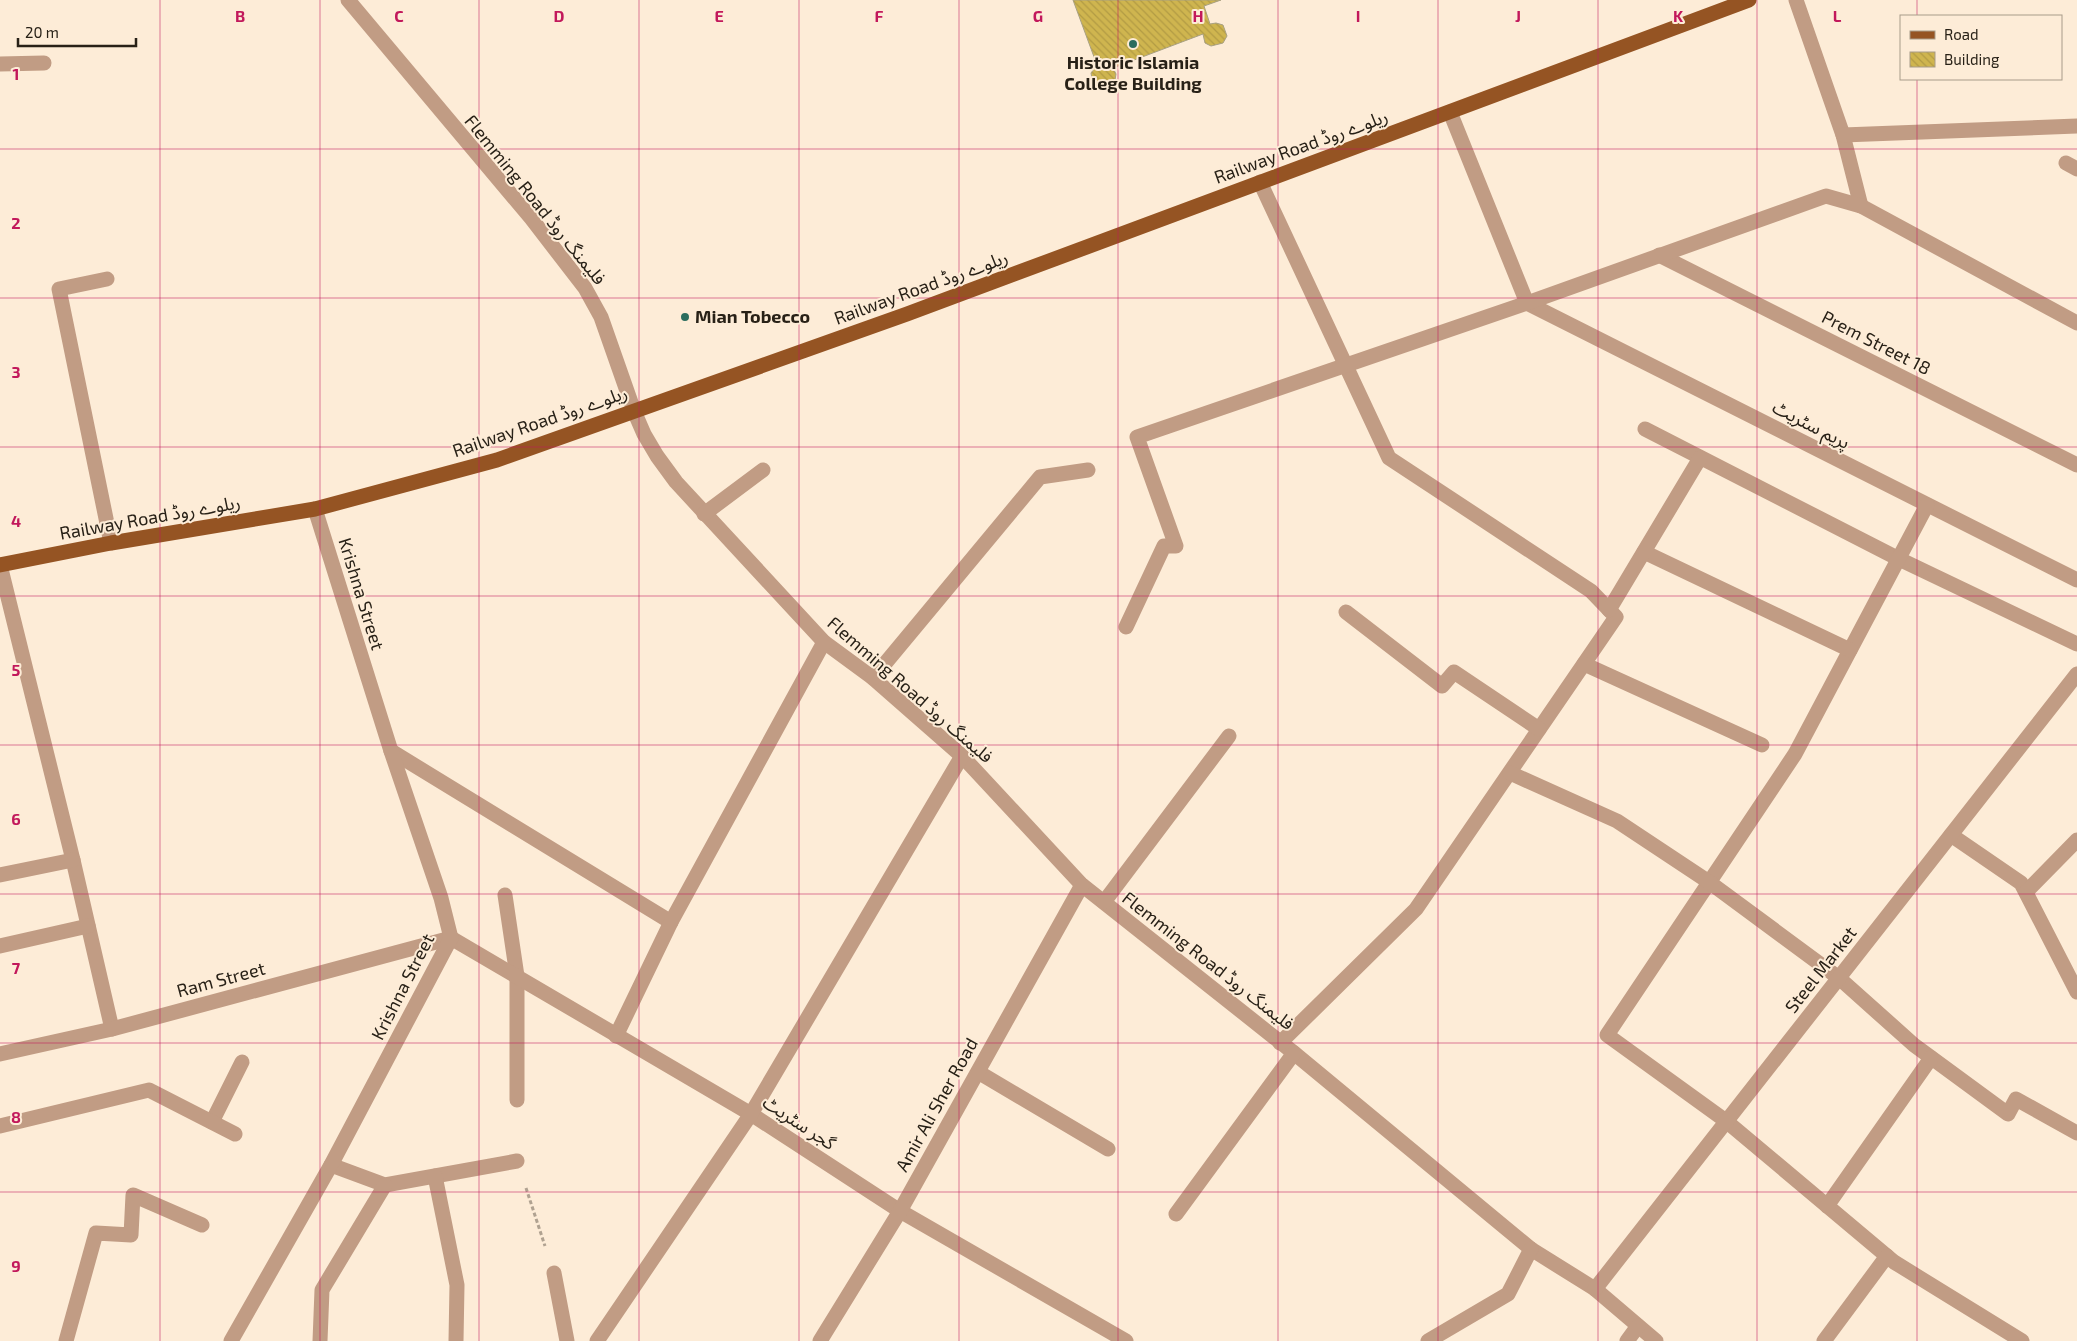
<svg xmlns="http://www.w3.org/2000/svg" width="2077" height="1341" font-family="'Exo 2','Noto Sans Arabic',sans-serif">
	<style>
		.building { fill: url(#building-back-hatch); stroke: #a8a082 }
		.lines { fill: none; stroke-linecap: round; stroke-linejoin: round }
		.path { stroke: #b0a291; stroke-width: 3; stroke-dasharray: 4 2.5; stroke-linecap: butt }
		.minor { stroke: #c19c84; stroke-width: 15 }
		.major { stroke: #955423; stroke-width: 15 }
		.grid { fill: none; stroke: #c2185b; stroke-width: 1; stroke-opacity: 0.55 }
		.poi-dot { fill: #2b6d5e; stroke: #fdecd7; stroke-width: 2 }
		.labels { text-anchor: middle; stroke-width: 4; stroke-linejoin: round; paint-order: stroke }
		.poi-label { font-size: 18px; font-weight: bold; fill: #282117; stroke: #fdecd7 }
		.street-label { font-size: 18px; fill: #282117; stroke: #fdecd7 }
		.grid-label { font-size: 16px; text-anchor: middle; font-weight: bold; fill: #c2185b; stroke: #fdecd7; stroke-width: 4; stroke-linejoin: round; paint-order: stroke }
	</style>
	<defs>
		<pattern id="building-back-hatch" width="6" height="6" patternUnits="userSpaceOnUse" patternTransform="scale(1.25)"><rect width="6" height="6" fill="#cfb54f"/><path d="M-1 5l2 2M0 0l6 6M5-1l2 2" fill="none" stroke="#b29b44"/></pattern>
	</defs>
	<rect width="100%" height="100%" fill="#fdecd7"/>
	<polygon class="building" points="1073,0 1221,0 1204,6 1210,24 1216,23 1223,25 1227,36 1223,43 1211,46 1205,43 1203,34 1113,68 1116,74 1115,80 1109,86 1101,86 1095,84 1092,79 1091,73 1097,65"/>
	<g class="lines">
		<polyline class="path" points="526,1188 545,1246"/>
		<g class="minor">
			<polyline points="348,0 531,218 585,288 601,317 634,411 644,434 657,456 676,482 824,642 873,678 962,756 1082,885 1294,1053 1531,1249 1595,1289 1656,1341"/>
			<polyline points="1796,0 1843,135 1861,206"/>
			<polyline points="0,64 44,63"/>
			<polyline points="1450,112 1527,303 2077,580"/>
			<polyline points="1843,135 2077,126"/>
			<polyline points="2066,163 2077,169"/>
			<polyline points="1260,182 1389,458 1591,591 1616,617 1416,909 1280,1043"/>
			<polyline points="1659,255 2077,465"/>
			<polyline points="107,279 59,289 111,543"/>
			<polyline points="1645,429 1899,559 2077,644"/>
			<polyline points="1927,505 1795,754 1607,1035 1726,1121 1894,1262 2022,1341"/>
			<polyline points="704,514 763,470"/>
			<polyline points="1644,552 1850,650"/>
			<polyline points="0,565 73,860 112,1029"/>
			<polyline points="1609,610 1700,458"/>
			<polyline points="1346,612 1442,686 1454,672 1539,729"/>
			<polyline points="1126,627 1164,546 1176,546 1137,437 1527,303 1826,196 1861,206 2077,323"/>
			<polyline points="1584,664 1762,745"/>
			<polyline points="873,678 1040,477 1088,470"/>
			<polyline points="391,751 671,922"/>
			<polyline points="1510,773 1617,821 1709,882 1839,978 1914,1045 2008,1114 2016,1099 2077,1133"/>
			<polyline points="1951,835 2021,883 2077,992"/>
			<polyline points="0,875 73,860"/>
			<polyline points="2026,892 2077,840"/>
			<polyline points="505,895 517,976 517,1100"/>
			<polyline points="1104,902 1229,736"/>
			<polyline points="451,938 751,1114 900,1211 1126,1341"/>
			<polyline points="0,946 88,926"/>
			<polyline points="616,1036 671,922 824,642"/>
			<polyline points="0,1054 112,1029 451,938"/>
			<polyline points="978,1072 1108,1149"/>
			<polyline points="212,1122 242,1062"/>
			<polyline points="0,1126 149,1090 235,1134"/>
			<polyline points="331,1165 385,1185 517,1161"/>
			<polyline points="435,1176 457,1285 456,1341"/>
			<polyline points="1827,1206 1931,1058"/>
			<polyline points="1176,1214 1294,1053"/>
			<polyline points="554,1273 567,1341"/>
			<polyline points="1595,1289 2077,674"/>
			<polyline points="66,1341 96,1233 131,1235 133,1195 202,1225"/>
			<polyline points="231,1341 331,1165 451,938 441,898 391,751 315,509"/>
			<polyline points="320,1341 322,1290 385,1185"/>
			<polyline points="597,1341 751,1114 962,756"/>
			<polyline points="820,1341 900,1211 1082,885"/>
			<polyline points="1428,1341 1508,1294 1531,1249"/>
			<polyline points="1627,1341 1638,1326"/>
			<polyline points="1824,1341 1887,1256"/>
		</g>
		<polyline class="major" points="0,565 111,543 315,509 497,460 907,314 1749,0"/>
	</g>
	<path class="grid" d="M160,0V1341M320,0V1341M479,0V1341M639,0V1341M799,0V1341M959,0V1341M1118,0V1341M1278,0V1341M1438,0V1341M1598,0V1341M1757,0V1341M1917,0V16M1917,79V1341M0,149H2077M0,298H2077M0,447H2077M0,596H2077M0,745H2077M0,894H2077M0,1043H2077M0,1192H2077"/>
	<g class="poi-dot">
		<circle cx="1133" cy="44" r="5"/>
		<circle cx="685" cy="317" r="5"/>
	</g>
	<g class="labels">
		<g class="poi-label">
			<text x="1133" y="69">Historic Islamia<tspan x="1133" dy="21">College Building</tspan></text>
			<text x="695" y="323" text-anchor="start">Mian Tobecco</text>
		</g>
		<g class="street-label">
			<text transform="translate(1301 147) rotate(-20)" y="6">Railway Road ریلوے روڈ</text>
			<text transform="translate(535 200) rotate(51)" y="6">Flemming Road فلیمنگ روڈ</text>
			<text transform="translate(921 288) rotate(-20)" y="6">Railway Road ریلوے روڈ</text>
			<text transform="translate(1876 343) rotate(27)" y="6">Prem Street 18</text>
			<text transform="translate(540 422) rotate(-19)" y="6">Railway Road ریلوے روڈ</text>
			<text transform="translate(1811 425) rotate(27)" y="6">پریم سٹریٹ</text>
			<text transform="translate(150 518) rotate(-10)" y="6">Railway Road ریلوے روڈ</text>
			<text transform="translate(361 594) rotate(73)" y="6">Krishna Street</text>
			<text transform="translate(910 690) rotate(41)" y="6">Flemming Road فلیمنگ روڈ</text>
			<text transform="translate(1208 961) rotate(38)" y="6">Flemming Road فلیمنگ روڈ</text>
			<text transform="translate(1821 970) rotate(-52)" y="6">Steel Market</text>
			<text transform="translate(221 980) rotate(-15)" y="6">Ram Street</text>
			<text transform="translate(403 987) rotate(-63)" y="6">Krishna Street</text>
			<text transform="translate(937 1105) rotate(-61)" y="6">Amir Ali Sher Road</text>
			<text transform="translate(799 1123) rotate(33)" y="6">گجر سٹریٹ</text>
		</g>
	</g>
	<g class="grid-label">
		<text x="240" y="22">B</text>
		<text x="399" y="22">C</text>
		<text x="559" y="22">D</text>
		<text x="719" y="22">E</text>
		<text x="879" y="22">F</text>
		<text x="1038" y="22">G</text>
		<text x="1198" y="22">H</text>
		<text x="1358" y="22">I</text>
		<text x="1518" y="22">J</text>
		<text x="1678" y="22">K</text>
		<text x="1837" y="22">L</text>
		<text x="16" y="80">1</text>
		<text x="16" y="229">2</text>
		<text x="16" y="378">3</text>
		<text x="16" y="527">4</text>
		<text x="16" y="676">5</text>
		<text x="16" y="825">6</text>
		<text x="16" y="974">7</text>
		<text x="16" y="1123">8</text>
		<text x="16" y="1272">9</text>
	</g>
	<rect x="1900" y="15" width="162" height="65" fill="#fdecd7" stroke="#a89b8a"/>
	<rect x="1910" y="31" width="25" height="8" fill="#955423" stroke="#a89b8a"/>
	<text x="1944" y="40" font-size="15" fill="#282117">Road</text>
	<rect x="1910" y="52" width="25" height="15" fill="url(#building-back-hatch)" stroke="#a89b8a"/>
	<text x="1944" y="65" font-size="15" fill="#282117">Building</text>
	<path d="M18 38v8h118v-8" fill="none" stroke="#282117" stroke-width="2.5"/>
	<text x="25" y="38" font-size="15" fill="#282117" stroke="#fdecd7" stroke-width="4" paint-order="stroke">20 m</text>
</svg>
